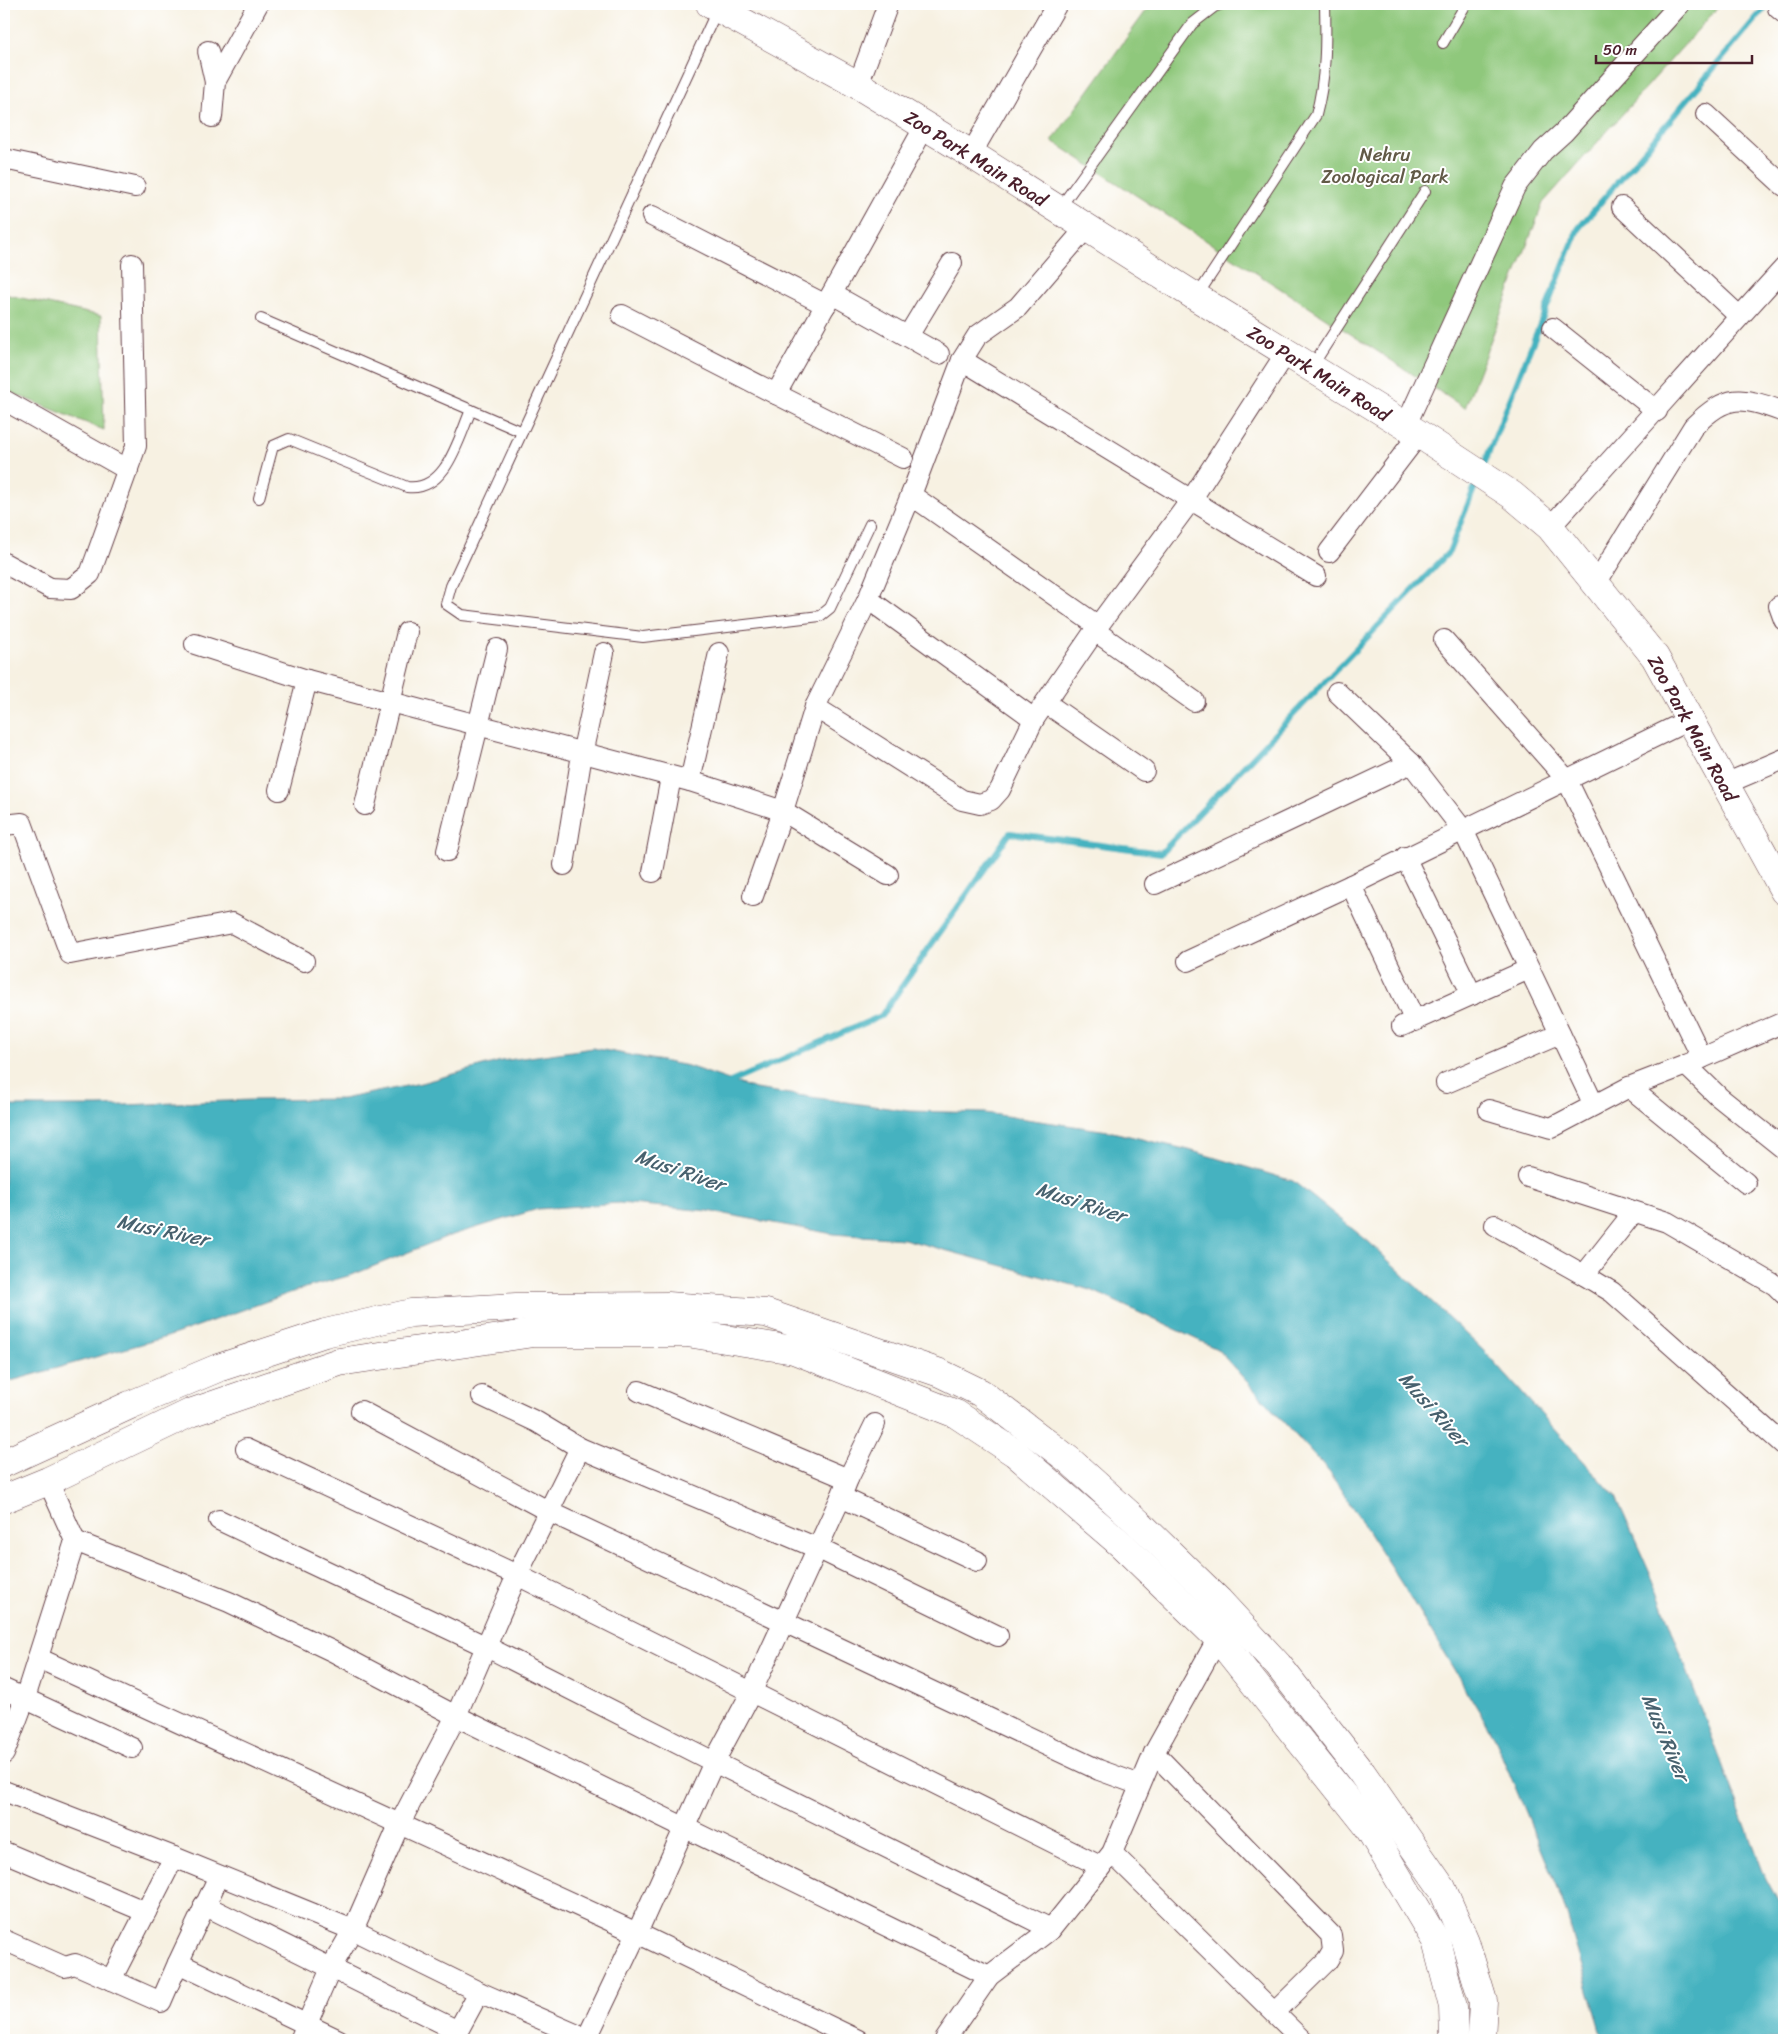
<svg xmlns="http://www.w3.org/2000/svg" width="1788" height="2044" font-family="Sriracha,sans-serif">
	<style>
		.green { fill: #8fc87b; stroke: #6c7453 }
		.water { fill: #44b2c0; stroke: #476876 }
		.lines { fill: none; stroke-linecap: round; stroke-linejoin: round }
		.stream { stroke: #44b2c0; stroke-width: 6 }
		.lane-casing { stroke: #643e46; stroke-width: 12 }
		.street-casing { stroke: #643e46; stroke-width: 22 }
		.secondary-casing { stroke: #643e46; stroke-width: 29 }
		.lane { stroke: #fff; stroke-width: 10 }
		.street { stroke: #fff; stroke-width: 20 }
		.secondary { stroke: #fff; stroke-width: 28 }
		.labels { text-anchor: middle; stroke-width: 4; stroke-linejoin: round; paint-order: stroke }
		.park-label { font-size: 19px; fill: #625a47; stroke: #fff }
		.street-label { font-size: 19px; fill: #4a1f2b; stroke: #fff }
		.water-label { font-size: 20px; font-style: italic; fill: #47616e; stroke: #fff }
	</style>
	<rect width="100%" height="100%" fill="#fff"/>
	<filter id="ink" filterUnits="userSpaceOnUse"><feTurbulence type="fractalNoise" baseFrequency=".02" numOctaves="2"/><feDisplacementMap in="SourceGraphic" scale="10" xChannelSelector="R" yChannelSelector="G"/><feConvolveMatrix kernelMatrix="1 2 1 2 8 2 1 2 1" color-interpolation-filters="sRGB"/></filter>
	<filter id="wash" filterUnits="userSpaceOnUse"><feTurbulence type="fractalNoise" baseFrequency=".0096" numOctaves="4" result="noise"/><feDisplacementMap in="SourceGraphic" scale="20" xChannelSelector="R" yChannelSelector="G"/><feGaussianBlur stdDeviation="1.12" result="paint"/><feColorMatrix in="noise" values="0 0 0 0 0 0 0 0 0 0 0 0 0 0 0 0 0 1.4 0 .05"/><feComposite in="paint" operator="in"/></filter>
	<g filter="url(#wash)">
		<rect width="100%" height="100%" fill="#f7f1e2"/>
		<g class="green">
			<polygon points="1151,4 1721,4 1543,203 1465,408 1052,141"/>
			<polygon points="4,294 101,316 104,430 4,390"/>
		</g>
		<polygon class="water" points="593,1048 688,1066 755,1089 909,1111 985,1113 1108,1131 1189,1150 1293,1181 1369,1242 1486,1353 1616,1497 1653,1580 1763,1873 1784,1912 1784,2040 1604,2040 1562,1900 1493,1734 1407,1592 1330,1473 1217,1349 1091,1290 904,1239 833,1234 708,1211 619,1203 538,1209 446,1237 352,1275 301,1289 170,1336 4,1383 4,1106 99,1106 251,1100 342,1099 421,1083 501,1061"/>
		<g class="lines">
			<g class="stream">
				<polyline points="1483,467 1578,229 1768,4"/>
				<polyline points="726,1084 881,1016 1010,833 1161,853 1449,552 1477,481"/>
			</g>
		</g>
	</g>
	<g filter="url(#ink)">
		<g class="lines">
			<g class="lane-casing">
				<g id="lane">
					<polyline points="718,8 451,586 446,604 462,615 643,637 820,616 830,608 870,524"/>
					<polyline points="1443,43 1466,4"/>
					<polyline points="1059,209 1192,24 1214,7 1222,4"/>
					<path d="M1197,296L1316,115C1326,78 1326,43 1325,4"/>
					<polyline points="261,319 522,432"/>
					<polyline points="1311,368 1425,191"/>
					<path d="M259,498L273,446L289,439L407,487C446,492 458,440 471,410"/>
				</g>
			</g>
			<g class="street-casing">
				<g id="street">
					<polyline points="1778,8 1784,13"/>
					<polyline points="208,51 215,82"/>
					<polyline points="858,85 888,4"/>
					<polyline points="1706,114 1784,186"/>
					<polyline points="212,117 215,82 258,4"/>
					<polyline points="971,154 1057,4"/>
					<polyline points="4,159 135,187"/>
					<polyline points="1622,207 1739,316"/>
					<polyline points="652,216 826,305"/>
					<polyline points="832,294 939,354"/>
					<polyline points="622,315 776,394 925,126"/>
					<polyline points="1553,328 1657,411"/>
					<polyline points="908,336 952,263"/>
					<polyline points="962,360 977,336 1018,307 1086,228"/>
					<polyline points="776,394 903,458"/>
					<polyline points="4,400 128,470"/>
					<polyline points="1405,427 1515,187 1543,151 1564,132 1680,4"/>
					<polyline points="911,495 1098,626"/>
					<path d="M1550,527C1629,441 1705,354 1784,268"/>
					<polyline points="1329,552 1419,434"/>
					<polyline points="4,563 50,588 71,589 90,574 136,446 132,264"/>
					<path d="M1595,585L1693,427C1728,393 1740,396 1784,412"/>
					<polyline points="868,599 1034,719"/>
					<polyline points="1779,606 1784,620"/>
					<polyline points="1095,631 1194,701"/>
					<polyline points="1444,640 1567,780 1702,1058"/>
					<polyline points="195,644 307,680 690,781 783,811 815,707 868,599 911,495 962,360 1316,576"/>
					<polyline points="1337,692 1411,763 1463,830 1594,1105"/>
					<polyline points="1046,703 1144,771"/>
					<polyline points="815,707 962,800 980,804 991,800 1000,790 1034,719 1098,626 1191,500 1286,353"/>
					<polyline points="690,781 719,653"/>
					<polyline points="1725,784 1784,759"/>
					<polyline points="279,790 307,680"/>
					<polyline points="365,805 407,632"/>
					<polyline points="4,825 22,823 70,954 232,923 304,961"/>
					<polyline points="447,851 497,649"/>
					<polyline points="1405,857 1472,995"/>
					<polyline points="564,865 582,754 604,653"/>
					<polyline points="653,872 671,777"/>
					<polyline points="1155,884 1411,763"/>
					<polyline points="1351,885 1415,1021"/>
					<polyline points="753,896 783,811 888,875"/>
					<polyline points="1188,961 1351,885 1689,720"/>
					<polyline points="1402,1026 1529,969"/>
					<polyline points="1686,1065 1719,1097 1784,1149"/>
					<polyline points="1446,1083 1560,1034"/>
					<polyline points="1629,1087 1746,1183"/>
					<polyline points="1489,1110 1551,1128 1629,1087 1686,1065 1784,1022"/>
					<polyline points="1528,1177 1667,1222 1775,1285 1784,1294"/>
					<polyline points="1495,1225 1584,1275 1633,1213"/>
					<polyline points="1584,1275 1612,1292 1784,1445"/>
					<polyline points="639,1391 848,1479 841,1497 977,1561"/>
					<polyline points="361,1411 548,1511 1099,1770 1140,1785"/>
					<polyline points="580,1448 817,1548 998,1636"/>
					<polyline points="246,1449 517,1575 1102,1867"/>
					<polyline points="848,1479 875,1424"/>
					<polyline points="219,1520 487,1647 714,1762 1051,1929"/>
					<polyline points="75,1541 229,1602 332,1651 456,1716 989,1976"/>
					<polyline points="38,1658 637,1933 858,2040"/>
					<polyline points="4,1689 132,1748"/>
					<polyline points="1154,1753 1331,1935 1333,1951 1327,1961 1275,2012"/>
					<polyline points="4,1754 25,1698 75,1541 48,1481"/>
					<polyline points="4,1791 174,1857 353,1930 479,1992 589,2040"/>
					<polyline points="4,1852 146,1912"/>
					<polyline points="1112,1853 1302,2040"/>
					<polyline points="219,1876 178,1963 339,2040"/>
					<polyline points="204,1905 458,2031"/>
					<polyline points="4,1940 65,1967 75,1964 161,2002 178,1963"/>
					<polyline points="111,1980 174,1857"/>
					<polyline points="300,2040 332,1966 353,1930 399,1825 456,1716 517,1575 580,1448 537,1422 482,1396"/>
					<polyline points="453,2040 479,1992"/>
					<polyline points="586,2040 637,1933 714,1762 751,1693 841,1497"/>
					<polyline points="945,2040 989,1976 1051,1929 1112,1853 1154,1753 1218,1638"/>
				</g>
			</g>
			<g class="secondary-casing">
				<g id="secondary">
					<polyline points="710,4 858,85 971,154 1196,297 1419,434 1512,495 1550,527 1655,657 1784,891"/>
					<polyline points="4,1463 130,1405 218,1368 325,1333 411,1313 516,1307 668,1306 766,1313 940,1373 981,1393 1069,1460 1142,1526 1219,1601 1278,1665 1362,1773 1442,1888 1465,1941 1483,2001 1481,2040"/>
					<polyline points="4,1499 48,1481 190,1413 339,1362 533,1333 687,1333 794,1350 956,1414 1015,1453 1122,1545 1218,1638 1367,1825 1436,1941 1453,2007 1454,2040"/>
				</g>
			</g>
			<use href="#lane" class="lane"/>
			<use href="#street" class="street"/>
			<use href="#secondary" class="secondary"/>
		</g>
	</g>
	<g class="labels">
		<g class="park-label">
			<text x="1385" y="161">Nehru<tspan x="1385" dy="22">Zoological Park</tspan></text>
		</g>
		<g class="street-label">
			<text transform="translate(976 158) rotate(32)" y="7">Zoo Park Main Road</text>
			<text transform="translate(1319 373) rotate(32)" y="7">Zoo Park Main Road</text>
			<text transform="translate(1693 728) rotate(61)" y="7">Zoo Park Main Road</text>
		</g>
		<g class="water-label">
			<text transform="translate(680 1170) rotate(19)" y="7">Musi River</text>
			<text transform="translate(1081 1202) rotate(18)" y="7">Musi River</text>
			<text transform="translate(163 1230) rotate(12)" y="7">Musi River</text>
			<text transform="translate(1434 1409) rotate(48)" y="7">Musi River</text>
			<text transform="translate(1666 1737) rotate(67)" y="7">Musi River</text>
		</g>
	</g>
	<rect width="1788" height="2044" fill="none" stroke="#fff" stroke-width="20"/>
	<path d="M1596 55v8h156v-8" fill="none" stroke="#4a1f2b" stroke-width="2.5"/>
	<text x="1603" y="55" font-size="15" fill="#4a1f2b" stroke="#ffffff" stroke-width="4" paint-order="stroke">50 m</text>
</svg>
